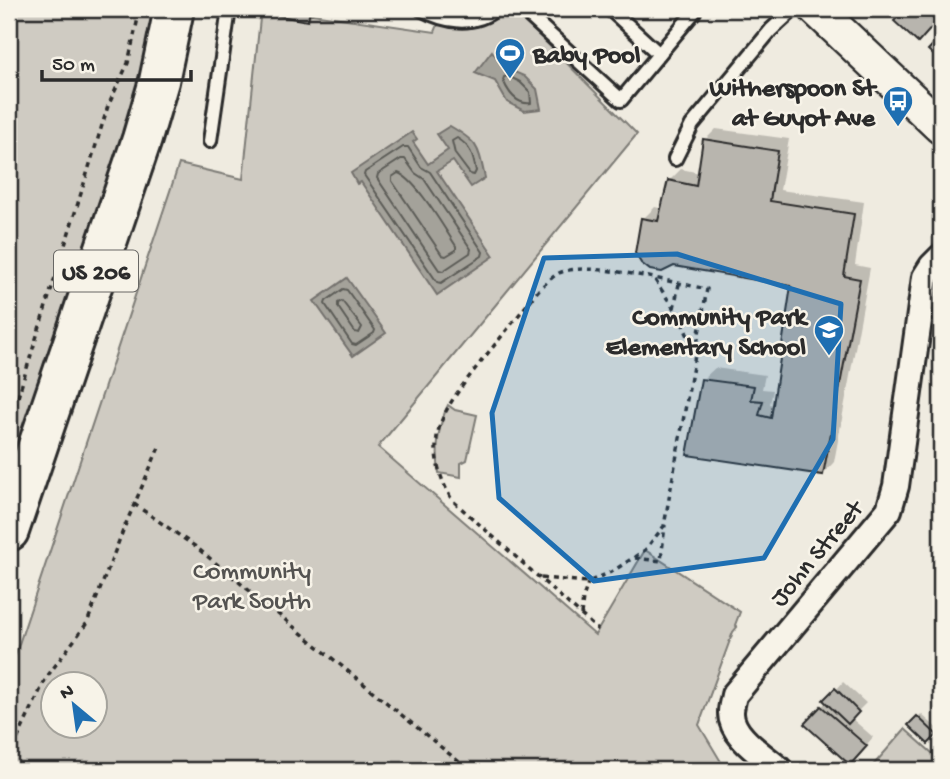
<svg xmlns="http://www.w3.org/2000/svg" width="950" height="779" font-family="'Gochi Hand',sans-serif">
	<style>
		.green { fill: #cfcbc2; stroke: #7d7b76; stroke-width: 2; fill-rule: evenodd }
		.water { fill: #a4a29a; stroke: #74726e; stroke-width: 2 }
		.shadow { fill: #0003 }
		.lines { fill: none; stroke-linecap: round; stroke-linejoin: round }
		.shore { stroke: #5b5b57; stroke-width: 2 }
		.building { fill: #b8b5ae; stroke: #2b2b2b; stroke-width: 2 }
		.lane-casing { stroke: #2b2b2b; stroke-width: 18 }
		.street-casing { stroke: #2b2b2b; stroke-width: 30 }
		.secondary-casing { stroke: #2b2b2b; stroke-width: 38 }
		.highway-casing { stroke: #2b2b2b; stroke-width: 44 }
		.path { stroke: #2b2b2b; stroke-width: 3.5; stroke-dasharray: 5 5; stroke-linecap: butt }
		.lane { stroke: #f7f3e8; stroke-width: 12 }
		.street { stroke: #f7f3e8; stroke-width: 24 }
		.secondary { stroke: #f7f3e8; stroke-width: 33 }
		.highway { stroke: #f7f3e8; stroke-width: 38 }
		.marked { fill: #1f6fb2; fill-opacity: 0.2; stroke: #1f6fb2; stroke-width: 5; stroke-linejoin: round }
		.labels { text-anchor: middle; stroke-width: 5; stroke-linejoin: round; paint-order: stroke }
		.shield { fill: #f7f3e8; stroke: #686764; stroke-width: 2 }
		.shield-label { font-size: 24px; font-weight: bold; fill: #2b2b2b }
		.poi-label { font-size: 26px; font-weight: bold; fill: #2b2b2b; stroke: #f7f3e8; text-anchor: end }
		.street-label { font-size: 26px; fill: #2b2b2b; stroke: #f7f3e8 }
		.park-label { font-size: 26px; fill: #545351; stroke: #f7f3e8 }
	</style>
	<rect width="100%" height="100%" fill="#efebe0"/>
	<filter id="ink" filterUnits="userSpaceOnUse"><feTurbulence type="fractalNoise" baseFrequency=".0143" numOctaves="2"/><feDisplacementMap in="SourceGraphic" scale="14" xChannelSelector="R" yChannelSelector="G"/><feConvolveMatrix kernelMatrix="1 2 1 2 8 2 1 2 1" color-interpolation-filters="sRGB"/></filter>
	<g filter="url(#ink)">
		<g class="green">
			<polygon points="9,9 159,9 124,147 9,498"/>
			<path d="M261,9H278L435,32L441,17L472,18L495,9H513L637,134L378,447L595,635L645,550L740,612L735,625L737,627L733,632L699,725L723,765L718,770H9V674L179,164L243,179ZM52,684H94V726H52Z"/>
			<path d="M448,405L455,410L477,415L467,460L461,463V477L439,473C436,447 437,429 448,405Z"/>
			<polygon points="905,729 941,761 941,770 869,770"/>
		</g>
		<g class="water">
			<polygon points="492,51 505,68 524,76 537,89 541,109 524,111 507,102 495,81 475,73"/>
			<path d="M450,126C479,143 478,146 485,178L471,187L453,161L437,171L494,256L437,295L361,182L357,184L351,173L412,132L417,139L413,142L428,164L448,150L437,134Z"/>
			<polygon points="347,278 386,333 353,356 314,301"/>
		</g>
		<g class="shadow">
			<polygon points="271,9 318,9 308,19 270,13"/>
			<polygon points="716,129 789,139 780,190 864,202 855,265 870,268 834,462 823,474 703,379 715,368 765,375 762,389 773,390 770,404 774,405 793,284 674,264 643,219 655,207 663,209 669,181 681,169 700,173 705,140"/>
			<polygon points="843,682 866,703 851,718 873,737 858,755 807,724"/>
			<polygon points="921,714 939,730 928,742 910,725"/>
		</g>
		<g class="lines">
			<g class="shore">
				<path d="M508,76L520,82L530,92L531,103C517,105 508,92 503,80L504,77Z"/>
				<path d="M457,138C471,146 473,156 476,171L474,175L470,174L455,154L452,141Z"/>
				<polygon points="403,147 408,147 421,167 430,172 483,252 482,256 441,283 437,282 364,175 365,172"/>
				<polygon points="401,159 405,159 415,173 424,179 471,249 470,253 443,271 439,270 377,178 378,174"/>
				<path d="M398,173C416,179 444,228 456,246V250L446,256L442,255L392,181V177Z"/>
				<polygon points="343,289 347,290 375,330 374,333 356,345 352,344 325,304 326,301"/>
				<polygon points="342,301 362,327 359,333 355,332 338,307 338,303"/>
			</g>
		</g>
		<g class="building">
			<polygon points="269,9 310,9 308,21 268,14"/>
			<polygon points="905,9 941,9 941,17 918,43 894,21"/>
			<polygon points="941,36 941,62 928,50"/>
			<polygon points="703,139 778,151 770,201 854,214 844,276 860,279 823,475 687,455 701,379 754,386 751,400 763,401 759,415 771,418 791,286 674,266 662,272 650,270 641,263 635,253 641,218 658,221 668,180 696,186"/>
			<polygon points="835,688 859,712 848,724 823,700"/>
			<polygon points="821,706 867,746 850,765 804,724"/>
			<polygon points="917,716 937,735 928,744 908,725"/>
		</g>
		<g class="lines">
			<g class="lane-casing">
				<g id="lane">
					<path d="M421,9C445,22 473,27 496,9"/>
					<polyline points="522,9 621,100 694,12 691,9"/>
					<polyline points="610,9 659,54"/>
					<polyline points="210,141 229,9"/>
					<polyline points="675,159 692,125 771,30 794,9"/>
				</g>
			</g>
			<g class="street-casing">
				<path id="street" d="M780,770C764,756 730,736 731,712C731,707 733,701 734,695L889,510L896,486L925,277L932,266L941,257"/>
			</g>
			<g class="secondary-casing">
				<polyline id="secondary" points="816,9 941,127"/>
			</g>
			<g class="highway-casing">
				<polyline id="highway" points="9,531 142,139 159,81 174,9"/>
			</g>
			<g class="path">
				<polyline points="655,280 680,318 695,352"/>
				<polyline points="674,308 679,284"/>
				<polyline points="9,426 108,106 128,63 140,9"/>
				<polyline points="134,504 196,547 469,770"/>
				<polyline points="635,558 661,561 665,525"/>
				<path d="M541,578L588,582L613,571L645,550L664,526L707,289C675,283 587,260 559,273C553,276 547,283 541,287C522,311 503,335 483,359C445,408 417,438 452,500L598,630"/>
				<polyline points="581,615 583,598 588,583"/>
				<polyline points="9,757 46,678 87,623 124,528 160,445"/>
				<polyline points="718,770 735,760"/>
			</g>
			<use href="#lane" class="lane"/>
			<use href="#street" class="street"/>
			<use href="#secondary" class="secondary"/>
			<use href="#highway" class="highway"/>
		</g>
	</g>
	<path class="marked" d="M677,254L841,304L833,439L764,558L594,581L499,498L492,413L544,258Z"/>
	<defs>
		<g id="stadium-pin" transform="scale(1.575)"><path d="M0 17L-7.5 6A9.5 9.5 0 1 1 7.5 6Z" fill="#1f6fb2" stroke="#f7f3e8"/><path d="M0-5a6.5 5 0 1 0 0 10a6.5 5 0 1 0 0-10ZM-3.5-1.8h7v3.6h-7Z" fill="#fff"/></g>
		<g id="bus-pin" transform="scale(1.575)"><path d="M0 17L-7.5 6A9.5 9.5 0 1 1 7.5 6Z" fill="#1f6fb2" stroke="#f7f3e8"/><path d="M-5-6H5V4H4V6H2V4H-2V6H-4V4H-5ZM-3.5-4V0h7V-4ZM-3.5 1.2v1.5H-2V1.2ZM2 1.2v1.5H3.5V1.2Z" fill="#fff"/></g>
		<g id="school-pin" transform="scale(1.575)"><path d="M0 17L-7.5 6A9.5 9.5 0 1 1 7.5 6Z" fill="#1f6fb2" stroke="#f7f3e8"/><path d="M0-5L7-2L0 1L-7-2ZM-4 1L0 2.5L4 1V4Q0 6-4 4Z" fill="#fff"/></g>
	</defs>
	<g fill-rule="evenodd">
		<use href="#stadium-pin" x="510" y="53"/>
		<use href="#bus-pin" x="898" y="101"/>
		<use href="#school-pin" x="829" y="330"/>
	</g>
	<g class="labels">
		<rect class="shield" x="54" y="250.5" width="84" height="41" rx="5"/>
		<g class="shield-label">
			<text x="96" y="279">US 206</text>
		</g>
		<g class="poi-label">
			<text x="533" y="62" text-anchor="start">Baby Pool</text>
			<text x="875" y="95">Witherspoon St<tspan x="875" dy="30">at Guyot Ave</tspan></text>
			<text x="806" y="324">Community Park<tspan x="806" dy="30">Elementary School</tspan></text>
		</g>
		<g class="street-label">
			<text transform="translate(815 552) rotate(-50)" y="9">John Street</text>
		</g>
		<g class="park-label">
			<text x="252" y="578">Community<tspan x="252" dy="30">Park South</tspan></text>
		</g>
	</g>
	<rect width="950" height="779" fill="none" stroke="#f7f3e8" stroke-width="35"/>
	<rect x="18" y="18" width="915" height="744" fill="none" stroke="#2b2b2b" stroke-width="2.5" filter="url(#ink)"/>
	<g transform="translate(74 705) rotate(331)"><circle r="33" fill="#f7f3e8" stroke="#a5a39c" stroke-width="2"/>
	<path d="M0-5L12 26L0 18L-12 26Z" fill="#1f6fb2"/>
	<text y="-10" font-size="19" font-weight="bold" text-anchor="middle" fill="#2b2b2b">N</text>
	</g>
	<path d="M42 70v10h149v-10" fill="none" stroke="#2b2b2b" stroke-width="3.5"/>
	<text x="52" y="70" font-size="21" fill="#2b2b2b" stroke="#f7f3e8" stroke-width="5" paint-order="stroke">50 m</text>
</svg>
